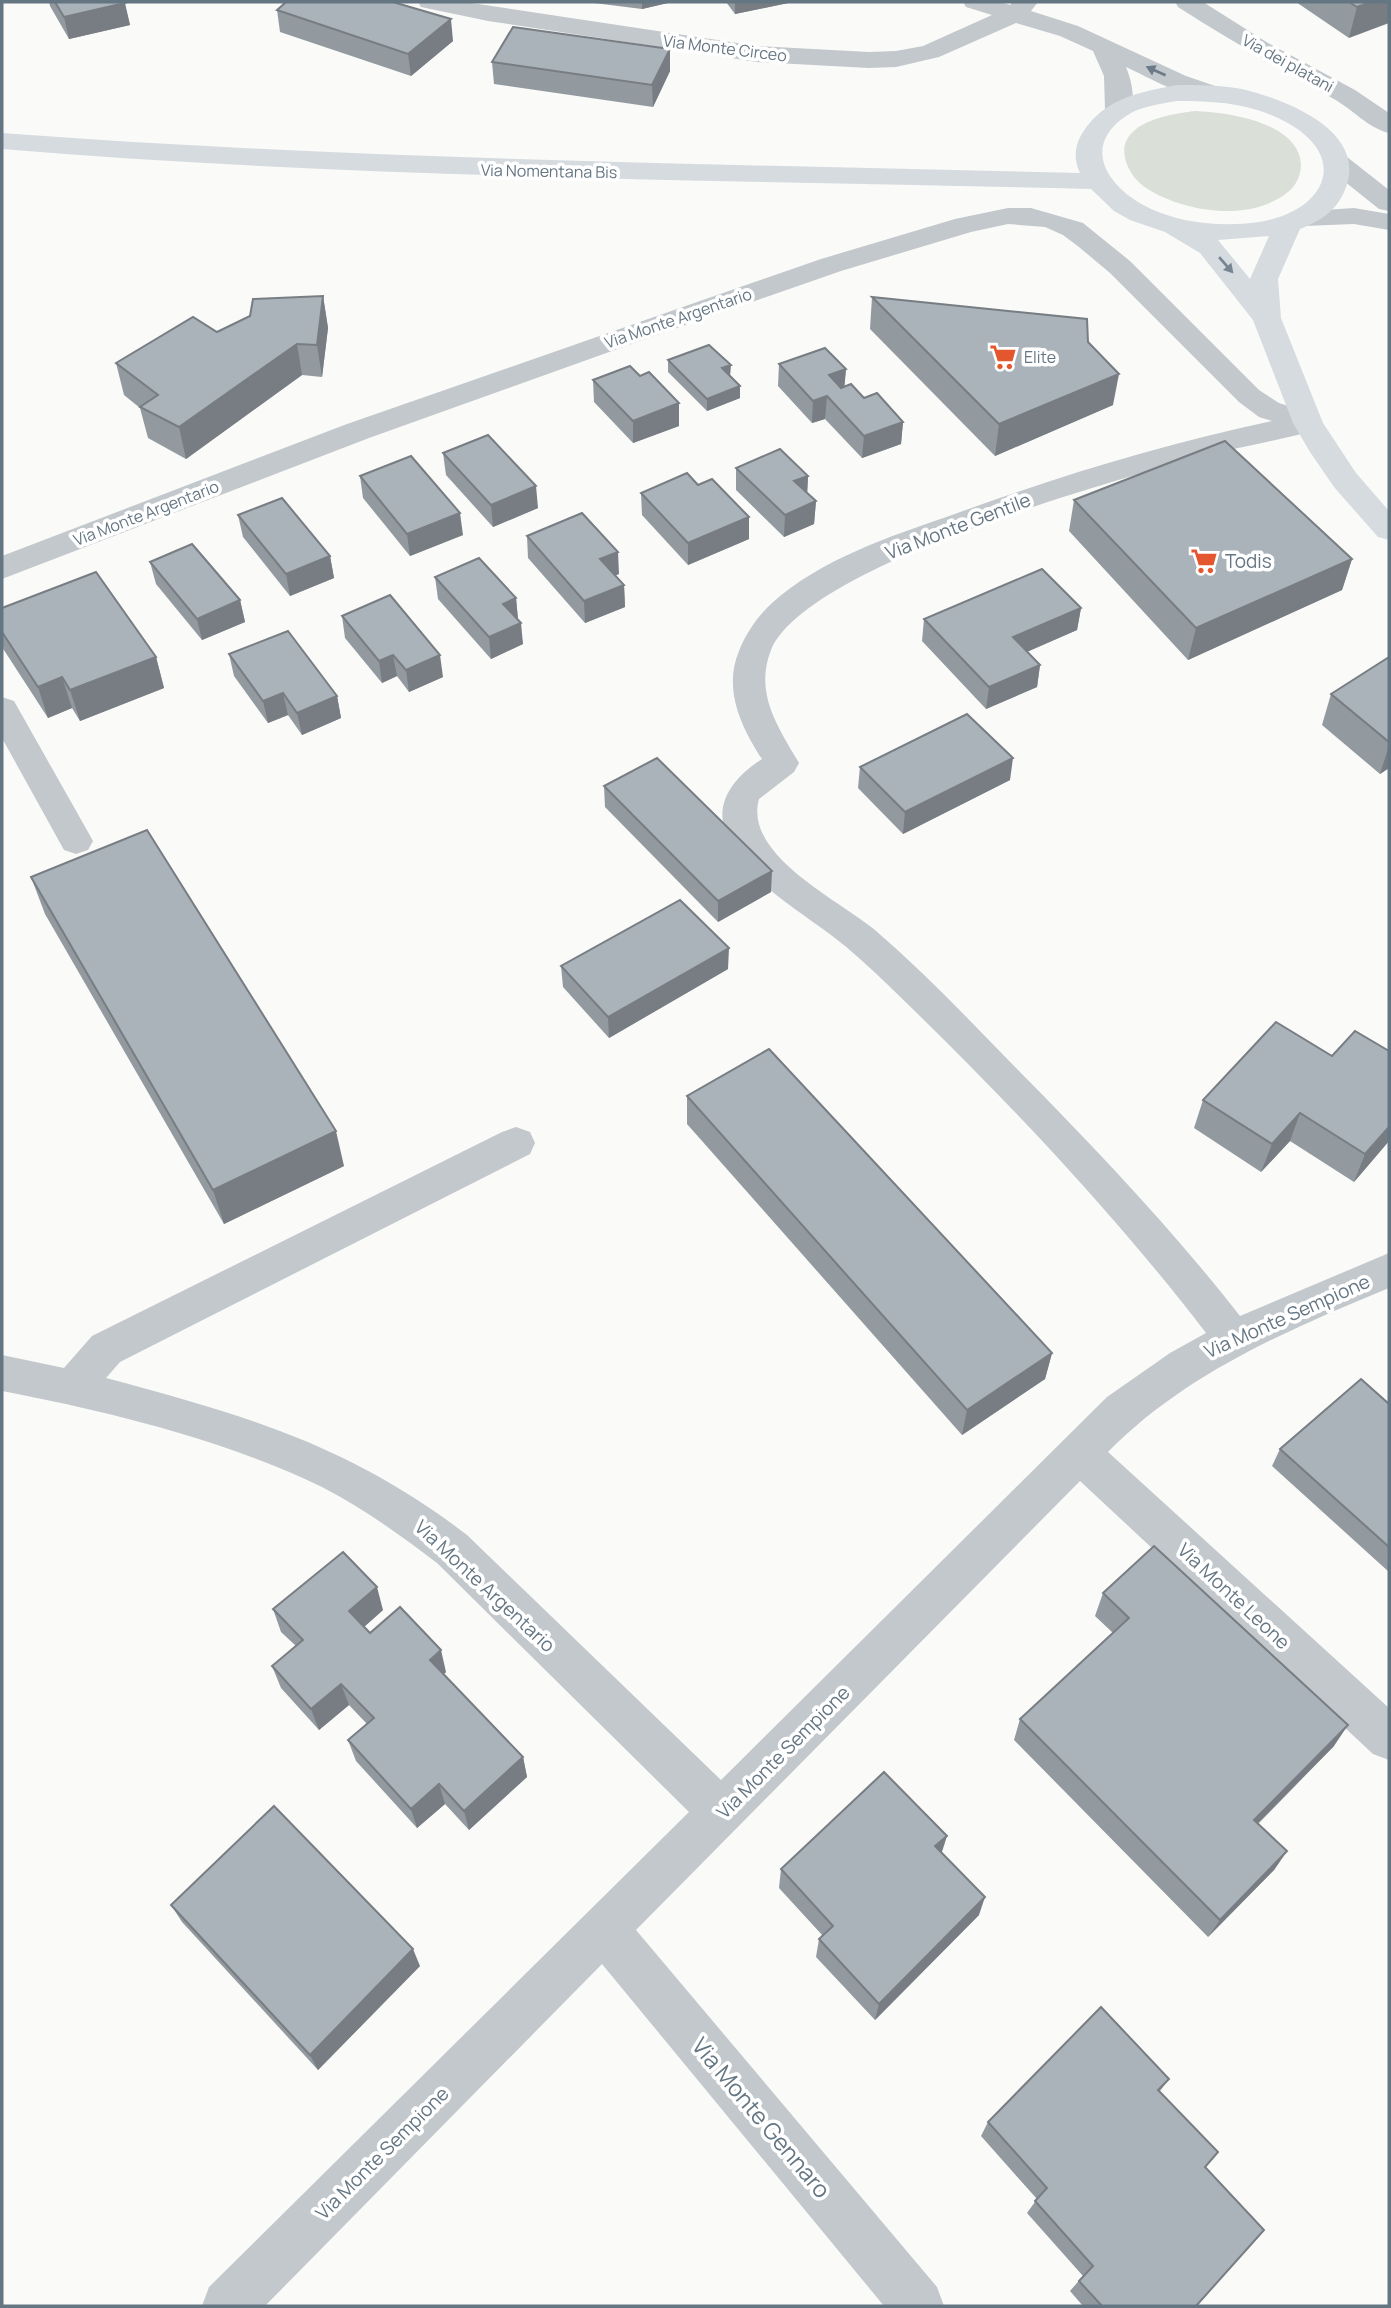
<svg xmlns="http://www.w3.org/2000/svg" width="1391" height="2308" font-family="Manrope,sans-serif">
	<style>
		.green { fill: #dadfd7 }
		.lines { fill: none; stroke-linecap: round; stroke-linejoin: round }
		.minor { fill: #c3c8cc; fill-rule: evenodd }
		.major { fill: #d6dbdf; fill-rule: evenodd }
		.wall { fill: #929a9f }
		.shaded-wall { fill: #777d82 }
		.building { fill: #aab3b9; stroke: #777d82; stroke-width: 2 }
		.oneway { fill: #6a7a87 }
		.oneway2 { fill: #768591 }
		.labels { text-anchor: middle; stroke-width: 7; stroke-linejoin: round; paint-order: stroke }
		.far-street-label { font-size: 16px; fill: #657683; stroke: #fff }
		.far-poi-label { font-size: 16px; fill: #657683; stroke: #fff; text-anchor: start }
		.street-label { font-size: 19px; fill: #657683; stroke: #fff }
		.poi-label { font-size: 19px; fill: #657683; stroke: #fff; text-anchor: start }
		.near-street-label { font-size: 23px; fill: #657683; stroke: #fff }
	</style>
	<rect width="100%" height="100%" fill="#fafaf8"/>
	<path class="green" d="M1195,111C1226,112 1300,122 1301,165C1301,175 1296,186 1288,192C1250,223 1183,212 1146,188C1136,181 1128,171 1125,158C1118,122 1170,114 1195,111Z"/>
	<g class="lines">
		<g class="minor">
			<path d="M418,2H465L757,46L869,52L896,51L923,46L992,15L966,7L963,2H1000L1010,5L1013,2H1038L1031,11L1078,26L1186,76L1221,88L1225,93L1221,98C1196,105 1150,78 1126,67C1132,82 1137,102 1127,115L1118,118L1109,115L1105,110L1104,76L1093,51L1060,36L1016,23L939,57L896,67L869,68L757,62L488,21L421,7Z"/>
			<path d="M1175,2H1203L1268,43L1355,90L1389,113V133C1368,128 1352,109 1334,99C1281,69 1229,40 1178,7Z"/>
			<polygon points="1338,155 1347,157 1389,190 1389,211 1379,209 1329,169 1325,163 1329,157"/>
			<path d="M1008,208H1031L1083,223L1130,261L1259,390L1279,403L1318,416L1323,423L1318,430C1279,440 1239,447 1200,457C1111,481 806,566 771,650C754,693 778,727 799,763L794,772L759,799C743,855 839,900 875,930C926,974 972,1023 1019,1071C1097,1150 1172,1229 1240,1316L1389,1253V1288C1288,1330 1186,1373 1108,1452L1389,1708V1760L1373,1754L1080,1481L636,1930L937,2287L944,2306H884L602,1964L265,2306H202L209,2287L689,1812L437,1563C400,1535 363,1508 322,1487C225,1440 107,1411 2,1391V1355L64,1368L92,1336L502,1132L516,1127L530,1132L535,1143L530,1154L120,1362L106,1378C245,1415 351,1446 467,1535L721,1780L1107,1397L1170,1353L1206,1333C1111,1209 1000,1093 887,984C869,967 851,950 831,935C791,905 747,881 726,833C713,801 737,775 762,759C741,727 723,689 739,651C746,633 758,616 772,603C821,559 891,536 952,515C1056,477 1163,444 1272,421L1259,417L1239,402L1110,273L1079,247L1063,235L1045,227L1008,224L971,232L841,271L651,337L369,438L2,579V556L347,424L631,325L821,259L955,219Z"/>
			<polygon points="1354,208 1389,214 1389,230 1354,224 1304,226 1294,224 1290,218 1294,212"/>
			<polygon points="2,697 14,701 88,832 93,841 88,850 76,854 64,850 2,738"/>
		</g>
		<path class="major" d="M1177,85C1198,85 1221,85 1242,89C1284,99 1367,130 1346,187C1338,210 1321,221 1300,229L1278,279L1281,318L1323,423L1356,473L1389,511V540L1378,537L1334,487L1310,452L1293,423L1253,320L1200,253L1165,232L1130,220L1114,211L1091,189C728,180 364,179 2,149V133C361,160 721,164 1080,173C1073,159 1075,144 1083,132C1105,98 1140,92 1177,85ZM1177,101C1216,101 1251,103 1286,122C1352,158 1324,212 1259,222C1223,227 1183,224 1149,208C1110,189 1079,148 1126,116C1141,106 1160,104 1177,101ZM1269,236L1250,279L1218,240Z"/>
	</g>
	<g class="wall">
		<polygon points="49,2 124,2 130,25 69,39 50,6"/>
		<polygon points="586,2 672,2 642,9"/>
		<polygon points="726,2 793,2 735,14"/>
		<polygon points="1296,2 1389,2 1349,38"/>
		<polygon points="277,10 453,41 411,76 280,32"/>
		<polygon points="492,62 670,71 653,107 494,84"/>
		<polygon points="323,296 328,328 322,377 302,375 186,459 148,438 140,408 124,395 116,363 217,332"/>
		<polygon points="872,297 1088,342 1113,405 995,456 870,329"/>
		<polygon points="668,360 730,377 740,386 740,398 707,411 668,372"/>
		<polygon points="779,364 846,369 844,386 903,422 901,444 862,458 825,419 812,423 778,386"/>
		<polygon points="640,376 679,403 679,426 633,443 594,402 593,380"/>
		<polygon points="443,453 538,508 493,527 446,475"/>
		<polygon points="736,468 808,476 807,493 816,501 814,524 784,537 736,490"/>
		<polygon points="360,476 463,535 410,556 363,498"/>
		<polygon points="698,485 749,517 749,539 688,565 642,515 641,493"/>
		<polygon points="1074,500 1352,559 1342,590 1188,660 1069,531"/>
		<polygon points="238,515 330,556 334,578 290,596 243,537"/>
		<polygon points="527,536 619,574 615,575 624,585 625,607 585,623 528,558"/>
		<polygon points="150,562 240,600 245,622 202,640 156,584"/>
		<polygon points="435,577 516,598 518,619 523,644 491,659 438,599"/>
		<polygon points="2,608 156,657 164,688 80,721 72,708 48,718 2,647"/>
		<polygon points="1081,608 1077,630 1027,652 1040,665 1037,687 986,709 922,641 924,619"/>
		<polygon points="342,616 443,677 409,692 397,676 382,683 345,638"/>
		<polygon points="229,654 337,696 341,718 302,735 288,715 268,723 234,676"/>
		<polygon points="1389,657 1389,768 1380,774 1322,725 1331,694"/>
		<polygon points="860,767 1010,780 903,834 858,788"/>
		<polygon points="604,786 771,892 718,922 605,807"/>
		<polygon points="31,877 344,1166 224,1224 45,914"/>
		<polygon points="561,966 728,969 609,1038 563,987"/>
		<polygon points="1276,1022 1389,1141 1354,1182 1290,1141 1261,1172 1194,1128 1203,1100"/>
		<polygon points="687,1096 1052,1353 1045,1379 962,1435 687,1124"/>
		<polygon points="1389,1404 1389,1572 1272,1466 1280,1449"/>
		<polygon points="1103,1593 1334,1746 1258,1824 1287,1851 1274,1870 1208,1937 1014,1740 1020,1719 1113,1633 1095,1616"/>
		<polygon points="273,1609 383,1610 364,1627 370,1633 446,1672 444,1674 523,1757 527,1777 469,1830 445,1804 417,1828 356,1761 348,1740 367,1724 349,1705 319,1730 281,1688 272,1666 296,1646 281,1632"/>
		<polygon points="942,1853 979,1915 875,2020 816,1957 819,1939 823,1936 779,1888 781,1869"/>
		<polygon points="171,1905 420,1966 318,2070 182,1922"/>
		<polygon points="1169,2079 1160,2091 1205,2167 1196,2306 1083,2306 1070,2291 1083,2276 1027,2213 1037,2199 981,2136 988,2122"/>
	</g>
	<g class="shaded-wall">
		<polygon points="642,2 672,2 642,9"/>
		<polygon points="735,2 793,2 735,14"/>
		<polygon points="1371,2 1389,2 1389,23 1349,38 1357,7"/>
		<polygon points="125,3 130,25 69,39 64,17"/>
		<polygon points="451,19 453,41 411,76 408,54"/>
		<polygon points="670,49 670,71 653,107 652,85"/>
		<polygon points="323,296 328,328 322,377 317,345"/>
		<polygon points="297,344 302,375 186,459 179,427"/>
		<polygon points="731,365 730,377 722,368"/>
		<polygon points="846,369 844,392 829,375"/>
		<polygon points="1119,374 1113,405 995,456 999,424"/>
		<polygon points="740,386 740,398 707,411 707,399"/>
		<polygon points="827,396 825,419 812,423 813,401"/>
		<polygon points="679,403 679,426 633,443 633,421"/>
		<polygon points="903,422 901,444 862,458 864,436"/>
		<polygon points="808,476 807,498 794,481"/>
		<polygon points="536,486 538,508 493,527 491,505"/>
		<polygon points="816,501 814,524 784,537 785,515"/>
		<polygon points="460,513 463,535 410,556 407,534"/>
		<polygon points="749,517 749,539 688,565 688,543"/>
		<polygon points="618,552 619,574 601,581 600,559"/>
		<polygon points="330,556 334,578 290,596 286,574"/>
		<polygon points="1352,559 1342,590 1188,660 1196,628"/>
		<polygon points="624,585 625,607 585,623 584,601"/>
		<polygon points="516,598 518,620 503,604"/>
		<polygon points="240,600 245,622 202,640 197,619"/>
		<polygon points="1081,608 1077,630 1010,659 1013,637"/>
		<polygon points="521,623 523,644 491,659 489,637"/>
		<polygon points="393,655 397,676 382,683 379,661"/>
		<polygon points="440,655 443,677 409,692 406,670"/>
		<polygon points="156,657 164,688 80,721 70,690"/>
		<polygon points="1040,665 1037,687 986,709 989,687"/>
		<polygon points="62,677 72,708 48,718 38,687"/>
		<polygon points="283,693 288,715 268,723 263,701"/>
		<polygon points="337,696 341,718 302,735 297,713"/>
		<polygon points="1389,746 1389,768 1380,774"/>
		<polygon points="1013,758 1010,780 903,834 905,812"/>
		<polygon points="772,871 771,892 718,922 718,901"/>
		<polygon points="729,948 728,969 609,1038 608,1017"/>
		<polygon points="1300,1113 1290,1141 1261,1172 1272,1144"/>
		<polygon points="1389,1127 1389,1141 1354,1182 1365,1154"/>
		<polygon points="336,1131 344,1166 224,1224 213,1190"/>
		<polygon points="1052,1353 1045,1379 962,1435 967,1410"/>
		<polygon points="377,1587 383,1610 356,1634 349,1611"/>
		<polygon points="441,1650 446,1672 436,1681 430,1660"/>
		<polygon points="341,1684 349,1705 319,1730 311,1709"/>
		<polygon points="1348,1725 1334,1746 1242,1839 1254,1820"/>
		<polygon points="523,1757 527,1777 469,1830 464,1811"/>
		<polygon points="439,1784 445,1804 417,1828 411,1809"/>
		<polygon points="947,1836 941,1855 935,1846"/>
		<polygon points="1287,1851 1274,1870 1208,1937 1220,1920"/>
		<polygon points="985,1897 979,1915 875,2020 879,2004"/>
		<polygon points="413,1949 420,1966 318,2070 310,2055"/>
	</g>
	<g class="building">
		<polygon points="55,2 124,2 125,3 64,17"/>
		<polygon points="286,2 393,2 451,19 408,54 277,10"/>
		<polygon points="1349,2 1371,2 1357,7"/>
		<polygon points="513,27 670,49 652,85 492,62"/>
		<polygon points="323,296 317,345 297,344 179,427 140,407 158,395 116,363 193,317 217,332 250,316 253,299"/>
		<polygon points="872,297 1087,319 1088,342 1119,374 999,424"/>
		<polygon points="709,345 731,365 722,368 740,386 707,399 668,360"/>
		<polygon points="825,348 846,369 829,375 841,388 851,384 864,398 877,393 903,422 864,436 827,396 813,401 779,364"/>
		<polygon points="630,366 640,376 649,372 679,403 633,421 593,380"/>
		<polygon points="488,435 536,486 491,505 443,453"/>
		<polygon points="1225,441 1352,559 1196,628 1074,500"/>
		<polygon points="780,449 808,476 794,481 816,501 785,515 736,468"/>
		<polygon points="411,456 460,513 407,534 360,476"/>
		<polygon points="687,473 698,485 712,479 749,517 688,543 641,493"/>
		<polygon points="282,498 330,556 286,574 238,515"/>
		<polygon points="582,513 618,552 600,559 624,585 584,601 527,536"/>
		<polygon points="192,544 240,600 197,619 150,562"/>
		<polygon points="479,558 516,598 503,604 521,623 489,637 435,577"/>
		<polygon points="1042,569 1081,608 1013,637 1040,665 989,687 924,619"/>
		<polygon points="96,572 156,657 70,690 62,677 38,687 2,632 2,608"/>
		<polygon points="390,595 440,655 406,670 393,655 379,661 342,616"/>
		<polygon points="288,631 337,696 297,713 283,693 263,701 229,654"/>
		<polygon points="1389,657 1389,742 1331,694"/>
		<polygon points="967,714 1013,758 905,812 860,767"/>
		<polygon points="657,758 772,871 718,901 604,786"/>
		<polygon points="147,830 336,1131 213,1190 31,877"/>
		<polygon points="680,900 729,948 608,1017 561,966"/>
		<polygon points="1276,1022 1332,1056 1355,1031 1389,1051 1389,1127 1365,1154 1300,1113 1272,1144 1203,1100"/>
		<polygon points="769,1049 1052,1353 967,1410 687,1096"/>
		<polygon points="1361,1379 1389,1404 1389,1547 1280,1449"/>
		<polygon points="1154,1546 1348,1725 1254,1820 1287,1851 1220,1920 1020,1719 1129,1618 1103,1593"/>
		<polygon points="343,1552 377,1587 349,1611 370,1633 400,1607 441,1650 430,1660 523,1757 464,1811 439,1784 411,1809 348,1740 374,1718 341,1684 311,1709 272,1666 303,1640 273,1609"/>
		<polygon points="884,1772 947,1836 935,1846 985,1897 879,2004 819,1939 833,1926 781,1869"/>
		<polygon points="274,1806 413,1949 310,2055 171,1905"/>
		<polygon points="1101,2007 1169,2079 1158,2090 1218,2152 1205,2167 1264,2230 1196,2306 1102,2306 1079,2281 1093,2266 1035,2201 1047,2188 988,2122"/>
	</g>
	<defs><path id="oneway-solid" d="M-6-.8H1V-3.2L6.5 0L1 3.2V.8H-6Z" transform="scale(1.75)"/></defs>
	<use class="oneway" href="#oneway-solid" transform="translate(1156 71) rotate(-156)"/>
	<use class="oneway2" href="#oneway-solid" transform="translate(1226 265) rotate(49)"/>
	<defs>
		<g id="supermarket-bare" transform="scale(2.1)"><path d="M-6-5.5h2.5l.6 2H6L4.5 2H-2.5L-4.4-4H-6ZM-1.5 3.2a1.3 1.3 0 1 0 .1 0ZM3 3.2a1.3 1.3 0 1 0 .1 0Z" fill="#e4572e" stroke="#fff" stroke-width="2.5" paint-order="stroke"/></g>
	</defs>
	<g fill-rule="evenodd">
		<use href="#supermarket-bare" x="1003" y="357"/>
		<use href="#supermarket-bare" x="1204" y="561"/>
	</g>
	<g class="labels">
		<g class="far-street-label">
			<text transform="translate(725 48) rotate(7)" y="6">Via Monte Circeo</text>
			<text transform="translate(1288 63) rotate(29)" y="6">Via dei platani</text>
			<text transform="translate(549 171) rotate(1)" y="6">Via Nomentana Bis</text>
			<text transform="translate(678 318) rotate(-19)" y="6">Via Monte Argentario</text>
			<text transform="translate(146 513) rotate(-21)" y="6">Via Monte Argentario</text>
		</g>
		<g class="far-poi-label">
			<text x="1024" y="363">Elite</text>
		</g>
		<g class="street-label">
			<text transform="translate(958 526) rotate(-21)" y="7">Via Monte Gentile</text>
			<text transform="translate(1287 1316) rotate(-24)" y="7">Via Monte Sempione</text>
			<text transform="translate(485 1586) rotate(43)" y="7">Via Monte Argentario</text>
			<text transform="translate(1234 1596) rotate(43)" y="7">Via Monte Leone</text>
			<text transform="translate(783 1752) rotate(-45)" y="7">Via Monte Sempione</text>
			<text transform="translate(382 2153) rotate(-45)" y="7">Via Monte Sempione</text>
		</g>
		<g class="poi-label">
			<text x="1225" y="568">Todis</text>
		</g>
		<g class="near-street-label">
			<text transform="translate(761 2118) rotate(50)" y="8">Via Monte Gennaro</text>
		</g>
	</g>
	<rect width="1391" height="2308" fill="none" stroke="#657683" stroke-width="7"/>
</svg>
